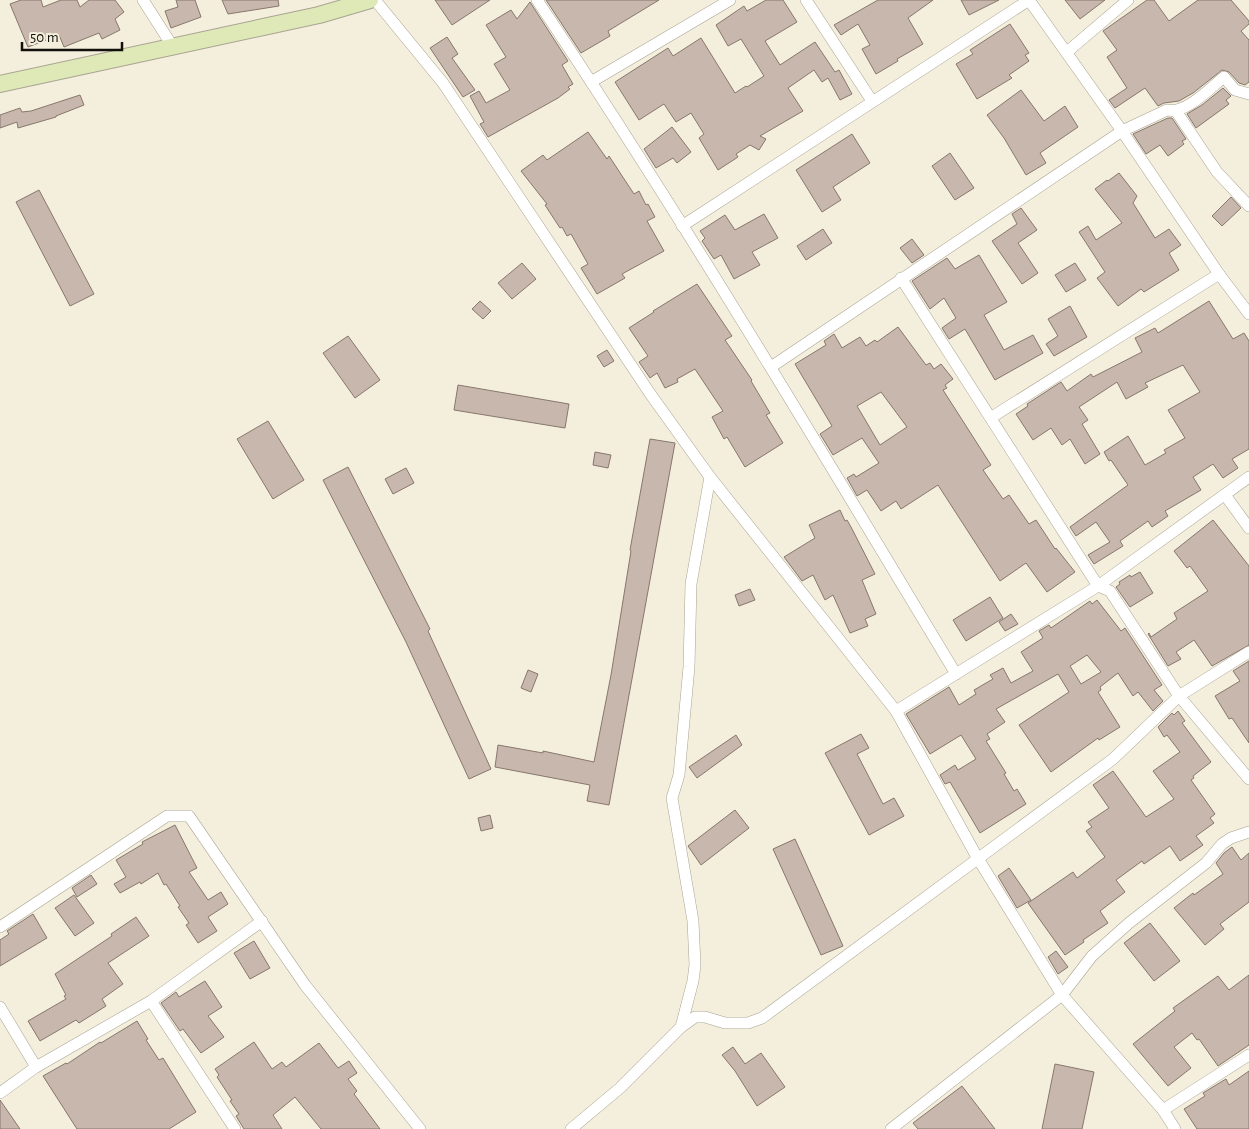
<svg xmlns="http://www.w3.org/2000/svg" width="1249" height="1129" font-family="'Alegreya Sans',sans-serif">
	<style>
		.building { fill: #c8b7ac; stroke: #87776d; fill-rule: evenodd }
		.lines { fill: none; stroke-linecap: round; stroke-linejoin: round }
		.minor-casing { stroke: #a9a392; stroke-width: 12 }
		.secondary-casing { stroke: #a9a392; stroke-width: 18 }
		.minor { stroke: #fff; stroke-width: 11 }
		.secondary { stroke: #dee9b7; stroke-width: 16 }
	</style>
	<rect width="100%" height="100%" fill="#f4eedc"/>
	<g class="building">
		<polygon points="21,0 41,0 43,7 61,0 77,0 80,7 89,0 115,0 124,12 115,19 120,30 102,39 99,33 64,47 59,35 28,47 10,4"/>
		<polygon points="176,0 195,0 201,17 171,28 165,11 178,7"/>
		<polygon points="222,0 278,0 279,6 228,14"/>
		<polygon points="435,0 490,0 452,25"/>
		<polygon points="546,0 659,0 608,31 610,36 581,53"/>
		<polygon points="766,0 783,0 797,22 765,41 780,65 815,42 835,72 839,70 852,94 840,100 828,78 822,82 814,70 788,88 803,111 760,136 766,139 759,150 750,145 736,154 738,157 718,170 699,138 704,134 691,113 676,122 664,104 639,120 615,82 668,48 673,56 701,38 735,93 746,86 747,87 764,76 741,39 728,46 716,25 744,6 747,11"/>
		<polygon points="878,0 933,0 908,18 923,44 897,59 898,61 876,74 862,49 870,45 858,24 841,35 834,25"/>
		<polygon points="961,0 999,0 969,15"/>
		<polygon points="1065,0 1105,0 1080,19"/>
		<polygon points="1147,0 1154,0 1169,21 1198,0 1231,0 1249,21 1249,24 1241,31 1249,40 1249,82 1245,85 1239,83 1229,72 1222,70 1193,93 1179,101 1164,103 1158,106 1145,88 1115,108 1109,100 1127,88 1107,57 1117,50 1103,31"/>
		<polygon points="530,2 568,61 562,65 573,84 568,87 570,89 558,98 488,137 480,124 484,122 470,96 479,91 486,103 510,90 494,64 506,57 486,25 511,10 517,19"/>
		<polygon points="1010,24 1029,53 1025,55 1029,61 1009,75 1012,78 977,99 956,64 973,54 970,50"/>
		<polygon points="447,37 458,54 452,58 475,90 463,97 430,48"/>
		<polygon points="1223,88 1231,96 1226,100 1229,104 1196,128 1187,114 1202,105"/>
		<polygon points="1021,90 1044,121 1065,106 1078,127 1040,153 1046,163 1026,175 1004,138 987,115"/>
		<polygon points="80,95 84,105 56,116 56,117 18,128 17,122 0,128 0,115 20,108 22,112 31,111"/>
		<polygon points="1168,118 1172,118 1186,139 1182,141 1184,144 1168,156 1160,145 1146,154 1133,134"/>
		<polygon points="672,127 691,152 677,163 673,158 656,168 644,149"/>
		<polygon points="588,132 607,159 609,156 634,194 639,191 646,205 648,204 655,217 647,221 664,251 622,274 625,278 597,294 581,268 588,264 571,234 567,236 562,227 560,228 545,205 547,204 521,171 543,155 547,160"/>
		<polygon points="852,134 870,163 833,187 841,200 822,212 796,170"/>
		<polygon points="950,153 974,188 955,200 932,166"/>
		<polygon points="1119,173 1137,196 1133,203 1155,238 1169,229 1181,245 1169,253 1179,270 1144,292 1141,289 1118,306 1097,278 1105,272 1079,232 1088,226 1096,240 1122,223 1095,189 1107,180 1108,181"/>
		<polygon points="39,190 94,294 70,306 16,202"/>
		<polygon points="1231,197 1241,208 1222,226 1212,216"/>
		<polygon points="1021,208 1037,230 1018,243 1038,273 1022,284 992,241 1017,224 1012,214"/>
		<polygon points="764,214 778,238 752,252 760,265 734,279 721,255 714,259 702,241 705,238 700,231 725,215 735,230"/>
		<polygon points="823,229 832,243 806,260 797,246"/>
		<polygon points="912,239 924,255 912,263 900,248"/>
		<polygon points="979,255 1007,302 984,315 1004,350 1033,335 1043,353 995,380 965,329 949,339 942,328 956,318 944,298 930,309 912,281 947,258 955,269"/>
		<polygon points="522,263 536,279 512,299 498,283"/>
		<polygon points="1075,263 1086,280 1066,292 1055,275"/>
		<polygon points="697,284 732,336 725,340 752,380 751,381 770,413 766,415 783,443 745,467 727,437 724,439 712,417 723,411 695,369 677,379 678,382 665,388 657,373 650,378 639,362 648,356 629,328 654,312 653,311"/>
		<polygon points="480,301 491,311 483,319 472,309"/>
		<polygon points="1209,301 1233,339 1244,333 1249,341 1249,449 1232,459 1238,468 1223,478 1213,464 1193,477 1201,490 1165,511 1168,516 1152,527 1148,521 1120,541 1123,546 1094,564 1088,555 1110,542 1096,522 1076,536 1070,527 1128,485 1111,460 1109,461 1104,452 1128,436 1145,465 1166,453 1164,450 1185,438 1168,410 1200,392 1183,365 1145,383 1148,387 1126,399 1117,382 1079,407 1088,420 1082,424 1100,454 1085,464 1070,439 1062,445 1051,428 1033,440 1016,414 1028,406 1027,404 1061,382 1067,391 1091,374 1093,377 1142,352 1135,338 1155,328 1158,333"/>
		<polygon points="1070,306 1087,337 1054,356 1046,344 1058,336 1048,319"/>
		<path d="M898,327L926,365L930,363L934,369L941,364L953,379L945,385L947,388L943,390L991,465L983,470L1003,499L1009,495L1029,524L1036,520L1055,549L1056,548L1075,572L1047,592L1026,563L1000,581L938,485L901,509L896,501L881,511L867,490L857,496L847,478L854,474L856,477L879,463L862,438L833,455L820,434L832,426L795,364L826,345L824,341L834,334L842,348L860,337L866,346L875,340L877,342ZM881,392L907,427L880,445L857,406Z"/>
		<polygon points="348,336 380,380 355,398 323,353"/>
		<polygon points="607,350 614,361 604,367 597,356"/>
		<polygon points="458,385 569,404 565,428 454,410"/>
		<polygon points="268,421 304,480 273,499 237,439"/>
		<polygon points="650,439 675,443 609,805 587,801 590,785 495,767 498,745 543,753 543,751 594,762 611,675 631,551 630,550"/>
		<polygon points="595,452 611,455 608,468 593,465"/>
		<polygon points="348,467 430,629 428,631 491,769 469,779 406,642 323,480"/>
		<polygon points="406,468 414,483 393,494 385,479"/>
		<polygon points="840,510 845,521 847,520 851,527 875,574 862,580 876,614 865,619 868,626 850,633 833,595 825,600 813,575 802,581 784,557 815,538 809,525"/>
		<polygon points="1213,520 1249,566 1249,645 1212,666 1194,640 1176,652 1181,659 1168,666 1148,634 1149,633 1151,637 1177,619 1174,613 1208,591 1190,566 1187,568 1174,551"/>
		<polygon points="1140,572 1153,593 1130,607 1116,587 1120,584 1119,582 1130,575 1131,577"/>
		<polygon points="750,589 755,600 739,606 735,595"/>
		<polygon points="990,597 1003,618 966,641 953,620"/>
		<path d="M1097,600L1121,631L1125,628L1162,685L1154,690L1163,701L1153,711L1138,692L1133,696L1118,673L1100,687L1101,690L1098,692L1120,727L1099,740L1098,738L1051,772L1019,725L1069,692L1058,674L996,709L1005,722L987,734L990,739L986,741L1006,773L1004,774L1014,791L1017,789L1026,804L980,833L950,782L945,784L940,775L955,765L958,770L976,759L961,735L930,754L906,714L949,687L959,705L976,694L974,690L993,679L990,675L1003,668L1011,683L1033,671L1021,652L1043,638L1039,631L1049,625L1051,628L1090,601L1092,604ZM1087,655L1101,672L1081,684L1070,666Z"/>
		<polygon points="1011,614 1018,624 1005,631 999,622"/>
		<polygon points="1249,661 1249,743 1232,718 1229,719 1215,696 1240,681 1233,671"/>
		<polygon points="528,670 538,674 531,692 521,688"/>
		<polygon points="1178,711 1185,721 1182,723 1211,762 1193,776 1194,778 1191,780 1215,814 1210,818 1214,823 1196,836 1203,845 1180,861 1170,846 1144,864 1142,861 1116,880 1125,892 1100,911 1108,923 1083,940 1084,942 1065,955 1028,903 1073,872 1077,878 1105,857 1086,831 1092,827 1088,822 1109,808 1093,785 1113,771 1146,817 1174,799 1153,771 1180,752 1167,735 1164,737 1158,727 1172,713 1174,715"/>
		<polygon points="861,734 869,748 857,754 883,804 894,798 904,816 869,835 825,753"/>
		<polygon points="736,735 742,745 697,778 689,767"/>
		<polygon points="735,810 749,828 701,865 688,846"/>
		<polygon points="490,815 493,828 481,831 478,818"/>
		<polygon points="175,825 197,868 189,872 208,900 221,892 228,904 208,917 217,931 198,943 186,925 189,923 178,907 180,906 166,884 164,885 158,873 141,884 140,882 120,893 114,884 126,877 116,860 143,844 142,842"/>
		<polygon points="795,839 843,946 821,955 773,849"/>
		<polygon points="1232,847 1241,860 1249,853 1249,902 1220,924 1224,929 1205,945 1174,908 1193,893 1194,895 1223,874 1216,863 1224,853"/>
		<polygon points="1009,868 1031,900 1017,908 998,876"/>
		<polygon points="91,875 97,884 77,897 72,888"/>
		<polygon points="74,895 94,923 75,936 55,908"/>
		<polygon points="33,914 47,938 0,966 0,940 9,934 7,931"/>
		<polygon points="136,917 149,936 108,963 123,984 102,999 106,1006 79,1023 76,1020 40,1041 28,1021 66,999 64,996 66,995 55,974 112,936 111,934"/>
		<polygon points="1150,923 1180,961 1154,981 1124,943"/>
		<polygon points="254,941 270,968 250,979 234,953"/>
		<polygon points="1056,951 1068,967 1058,974 1048,957"/>
		<polygon points="1249,975 1249,1045 1218,1066 1199,1039 1197,1040 1192,1033 1174,1047 1191,1068 1168,1086 1133,1044 1175,1011 1173,1008 1218,976 1229,990"/>
		<polygon points="205,981 222,1007 208,1016 224,1037 201,1053 183,1029 180,1031 161,1003 176,992 179,997"/>
		<polygon points="137,1021 148,1039 146,1040 159,1060 163,1058 196,1112 169,1129 77,1129 43,1076 66,1063 67,1064 100,1042 101,1043"/>
		<polygon points="254,1042 272,1069 282,1062 286,1067 319,1043 338,1068 349,1061 357,1073 348,1079 357,1091 354,1094 380,1129 321,1129 295,1097 273,1115 282,1129 244,1129 236,1116 239,1114 230,1101 232,1100 217,1077 219,1075 215,1069"/>
		<polygon points="733,1047 745,1064 761,1053 785,1087 757,1106 735,1071 722,1055"/>
		<polygon points="1055,1064 1094,1072 1082,1129 1042,1129"/>
		<polygon points="1249,1071 1249,1129 1197,1129 1184,1109 1205,1096 1203,1093 1221,1082 1226,1079 1229,1085"/>
		<polygon points="962,1086 995,1129 918,1129 913,1123"/>
		<polygon points="0,1100 20,1129 0,1129"/>
	</g>
	<g class="lines">
		<g class="minor-casing">
			<g id="minor">
				<polyline points="143,0 173,47"/>
				<polyline points="375,0 443,83 651,395 710,477 896,711 977,857 1062,995 1163,1110 1175,1129"/>
				<path d="M537,0C684,220 819,447 956,674"/>
				<polyline points="806,0 872,101"/>
				<polyline points="1029,0 1122,131 1219,274 1249,314"/>
				<polyline points="1067,52 1128,0"/>
				<polyline points="591,82 730,0"/>
				<polyline points="1176,111 1217,172 1249,206"/>
				<polyline points="682,226 1029,0"/>
				<polyline points="901,278 1098,586 1110,591 1179,696 1249,779"/>
				<path d="M771,367L1122,131L1167,110C1185,115 1210,88 1224,77L1235,90L1249,94"/>
				<polyline points="992,417 1219,274"/>
				<polyline points="1225,495 1249,528"/>
				<polyline points="896,711 1098,586 1249,477"/>
				<polyline points="0,927 167,816 189,816 305,985 420,1129"/>
				<polyline points="151,1001 235,1129"/>
				<polyline points="0,1007 36,1067"/>
				<polyline points="681,1027 693,981 695,965 693,921 672,798 679,775 689,667 691,584 710,477"/>
				<polyline points="0,1093 36,1067 151,1001 262,921"/>
				<polyline points="1163,1110 1249,1055"/>
				<polyline points="571,1129 620,1088 681,1027 695,1017 705,1017 725,1023 748,1023 762,1018 1113,759 1179,696 1249,652"/>
				<polyline points="891,1129 1062,995 1092,956 1129,923 1206,863 1222,844 1231,838 1249,832"/>
			</g>
		</g>
		<g class="secondary-casing">
			<polyline id="secondary" points="0,84 319,15 370,0"/>
		</g>
		<use href="#minor" class="minor"/>
		<use href="#secondary" class="secondary"/>
	</g>
	<path d="M22 42v8h100v-8" fill="none" stroke="#12100a" stroke-width="2.5"/>
	<text x="30" y="42" font-size="15" fill="#12100a" stroke="#f4eedc" stroke-width="4" paint-order="stroke">50 m</text>
</svg>
